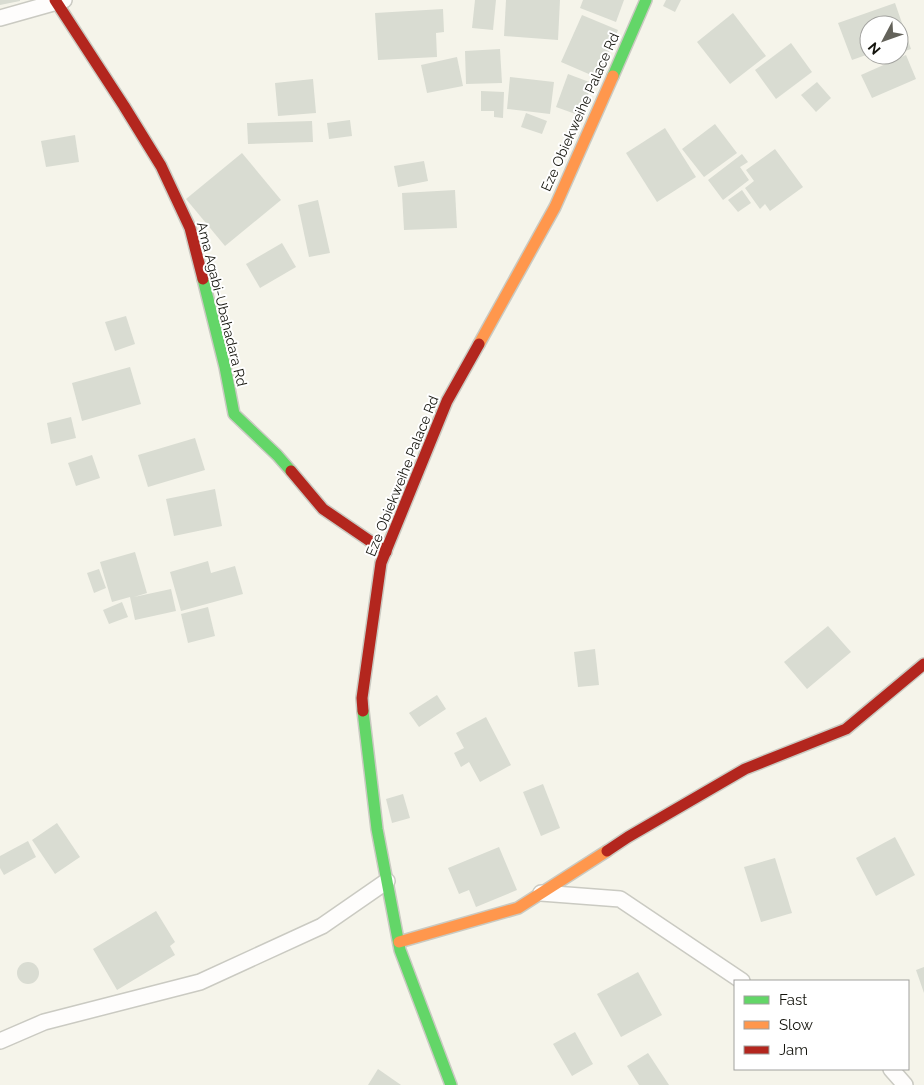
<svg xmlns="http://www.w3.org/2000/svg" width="924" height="1085" font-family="Raleway,sans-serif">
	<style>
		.building { fill: #d9dcd2 }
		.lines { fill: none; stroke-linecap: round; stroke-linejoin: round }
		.street-casing { stroke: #cacac2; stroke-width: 18 }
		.fast-casing { stroke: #cacac2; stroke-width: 14 }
		.slow-casing { stroke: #cacac2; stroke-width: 14 }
		.jam-casing { stroke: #cacac2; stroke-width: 14 }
		.street { stroke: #fefdfc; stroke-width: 15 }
		.fast { stroke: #63d668; stroke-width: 11 }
		.slow { stroke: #ff974d; stroke-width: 11 }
		.jam { stroke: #b3261e; stroke-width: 11 }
		.labels { text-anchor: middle; stroke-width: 4; stroke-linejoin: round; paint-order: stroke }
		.street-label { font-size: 14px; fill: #14140d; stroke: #fff }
	</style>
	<rect width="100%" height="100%" fill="#f5f4ea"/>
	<g class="building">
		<polygon points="0,0 20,0 20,1 0,5"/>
		<polygon points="475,0 496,0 493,30 472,28"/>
		<polygon points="506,0 560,0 558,40 504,36"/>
		<polygon points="583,0 624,0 616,22 580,8"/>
		<polygon points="666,0 681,0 675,12 663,6"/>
		<polygon points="895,3 911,49 899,53 899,25 869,25 869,54 852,60 838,23"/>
		<polygon points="443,9 444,32 436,33 437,57 378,60 375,13"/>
		<polygon points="733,13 766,56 730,84 697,42"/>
		<polygon points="582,15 618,30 598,78 561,62"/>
		<polygon points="791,43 812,72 776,99 755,70"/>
		<polygon points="500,49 502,83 466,84 465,51"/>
		<polygon points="906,55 916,79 872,98 861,75"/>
		<polygon points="457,57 463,86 427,93 421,65"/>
		<polygon points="568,74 592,83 581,116 556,107"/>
		<polygon points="510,77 554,82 550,114 507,109"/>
		<polygon points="313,79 316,113 278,116 275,83"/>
		<polygon points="817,82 831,98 816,112 801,95"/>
		<polygon points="481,91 504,92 503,118 494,117 494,111 481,111"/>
		<polygon points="526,113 547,121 542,134 521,127"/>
		<polygon points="350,120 352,136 329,139 327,123"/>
		<polygon points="312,121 313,142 248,144 247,123"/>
		<polygon points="715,124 737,153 704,177 682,149"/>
		<polygon points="665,128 696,177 657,202 626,153"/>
		<polygon points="75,135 79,162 46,167 41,141"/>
		<polygon points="775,149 803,187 770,211 765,204 760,209 745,188 754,181 746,170"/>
		<polygon points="242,153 281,200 225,246 186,199"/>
		<polygon points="742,154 748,162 740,167 749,180 723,200 708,180"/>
		<polygon points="424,161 428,181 398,187 394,166"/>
		<polygon points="455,190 457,228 404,230 402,193"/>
		<polygon points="742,190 751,203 738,212 728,200"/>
		<polygon points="318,200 330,253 309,257 298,205"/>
		<polygon points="282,243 296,267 260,288 246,264"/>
		<polygon points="126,316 135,344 115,351 105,322"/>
		<polygon points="130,367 141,404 82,421 72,383"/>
		<polygon points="71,417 76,438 51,444 47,423"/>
		<polygon points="195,438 205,470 148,487 138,455"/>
		<polygon points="92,455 100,478 76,486 68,463"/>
		<polygon points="215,489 222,526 174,536 166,499"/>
		<polygon points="135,552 147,593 134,597 171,589 176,611 135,620 130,597 112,602 100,562"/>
		<polygon points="208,561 211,573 235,566 243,594 181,611 170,572"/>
		<polygon points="99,569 106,588 94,593 87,573"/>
		<polygon points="122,602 128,617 109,624 103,610"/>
		<polygon points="208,607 215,636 188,643 181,614"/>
		<polygon points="828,626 851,652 807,689 784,662"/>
		<polygon points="595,649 599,685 578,687 574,652"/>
		<polygon points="437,695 446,709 419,727 409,713"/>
		<polygon points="486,717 511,765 480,782 469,762 461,767 454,753 464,748 456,733"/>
		<polygon points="543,784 560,828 541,836 523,792"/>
		<polygon points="403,794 410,818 392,823 386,799"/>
		<polygon points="57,823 80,857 55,874 32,840"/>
		<polygon points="895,837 915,875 876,896 856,858"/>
		<polygon points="28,841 36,857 4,875 0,868 0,856"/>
		<polygon points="499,847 517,890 476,907 469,890 459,894 448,868"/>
		<polygon points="775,858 792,913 761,922 744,867"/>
		<polygon points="156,911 175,942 170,946 175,955 117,990 93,949"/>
		<circle cx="28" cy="973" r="11"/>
		<polygon points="924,967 924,993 916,970"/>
		<polygon points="638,972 662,1015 621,1037 597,994"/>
		<polygon points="575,1032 593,1064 572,1076 553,1044"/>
		<polygon points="648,1053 669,1085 639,1085 627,1066"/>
		<polygon points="378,1069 401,1085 368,1085"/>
	</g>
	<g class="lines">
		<g class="street-casing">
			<g id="street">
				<polyline points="0,18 64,0"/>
				<polyline points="541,893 620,899 742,981"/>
				<polyline points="0,1041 44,1022 200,982 322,926 387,881"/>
				<polyline points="891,1069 905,1085"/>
			</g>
		</g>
		<g class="fast-casing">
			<g id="fast">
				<polyline points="613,76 646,0"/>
				<polyline points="203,279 225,367 234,414 277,455 291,471"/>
				<polyline points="363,711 377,829 400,950 451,1085"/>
			</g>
		</g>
		<g class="slow-casing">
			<g id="slow">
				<polyline points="479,344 555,207 613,76"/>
				<polyline points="399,942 518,908 607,851"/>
			</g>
		</g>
		<g class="jam-casing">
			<g id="jam">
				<polyline points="55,0 124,106 161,166 190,228 203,279"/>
				<polyline points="291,471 323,509 386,552"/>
				<polyline points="363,711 362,698 381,563 447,401 479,344"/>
				<polyline points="607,851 628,837 745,769 846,729 924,664"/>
			</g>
		</g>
		<use href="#street" class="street"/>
		<use href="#fast" class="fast"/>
		<use href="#slow" class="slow"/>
		<use href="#jam" class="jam"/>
	</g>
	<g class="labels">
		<g class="street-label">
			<text transform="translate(580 112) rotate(-66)" y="5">Eze Obiekweihe Palace Rd</text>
			<text transform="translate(222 304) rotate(76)" y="5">Ama Agabi-Ubahadara Rd</text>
			<text transform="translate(402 476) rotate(-68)" y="5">Eze Obiekweihe Palace Rd</text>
		</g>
	</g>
	<rect x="734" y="980" width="175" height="90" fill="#ffffff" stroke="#a1a19e"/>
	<rect x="744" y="996" width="25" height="8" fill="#63d668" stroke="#a1a19e"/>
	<text x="779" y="1005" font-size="15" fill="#14140d">Fast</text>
	<rect x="744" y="1021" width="25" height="8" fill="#ff974d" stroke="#a1a19e"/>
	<text x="779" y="1030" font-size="15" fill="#14140d">Slow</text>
	<rect x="744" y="1046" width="25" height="8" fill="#b3261e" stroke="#a1a19e"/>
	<text x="779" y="1055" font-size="15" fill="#14140d">Jam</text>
	<g transform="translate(884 40) rotate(229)"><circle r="24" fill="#ffffff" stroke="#a1a19e"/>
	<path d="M0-4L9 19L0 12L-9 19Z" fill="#63625a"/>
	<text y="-8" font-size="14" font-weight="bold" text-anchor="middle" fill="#14140d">N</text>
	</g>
</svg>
